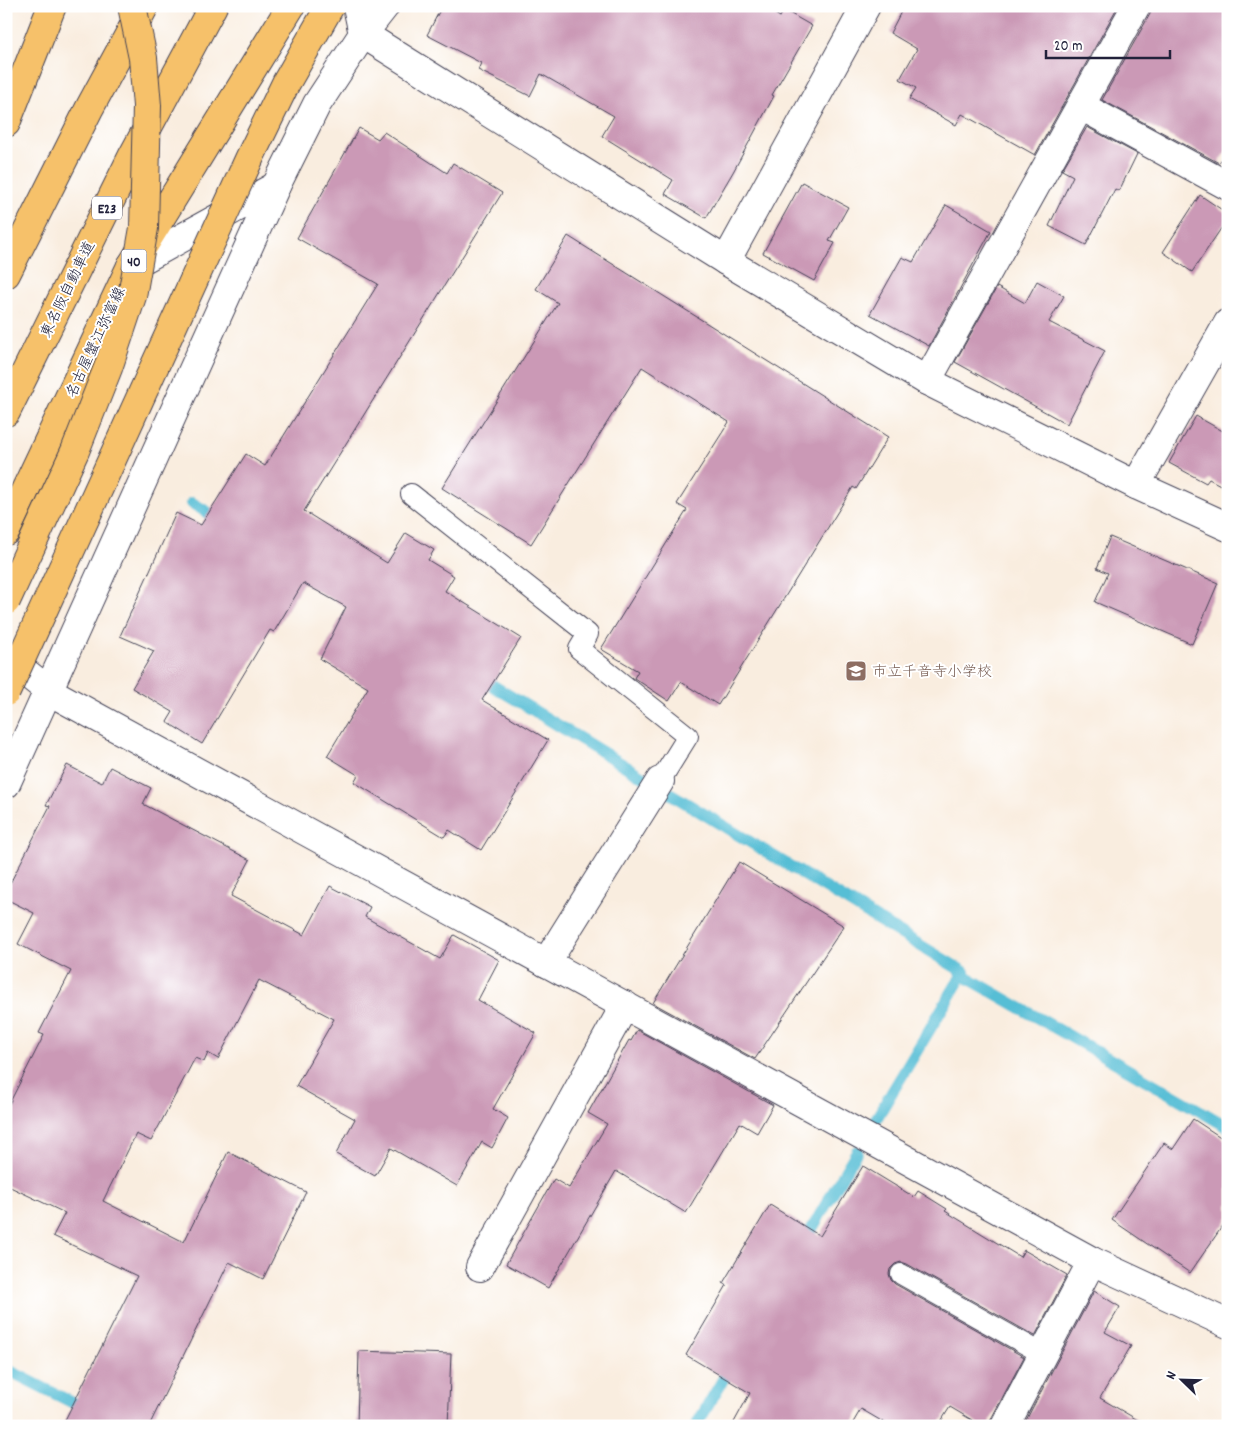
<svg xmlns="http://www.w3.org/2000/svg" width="1234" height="1432" font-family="Dekko,'Klee One',sans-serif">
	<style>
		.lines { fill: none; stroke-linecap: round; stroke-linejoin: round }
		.stream { stroke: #57bed5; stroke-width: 12 }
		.building { fill: #cb99b6 }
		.lane-casing { stroke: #424054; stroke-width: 22 }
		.street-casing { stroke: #424054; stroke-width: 30 }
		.primary-casing { stroke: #424054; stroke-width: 30 }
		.highway-casing { stroke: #424054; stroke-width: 30 }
		.lane { stroke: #fff; stroke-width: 20 }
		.street { stroke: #fff; stroke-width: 28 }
		.primary { stroke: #f6c16b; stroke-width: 28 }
		.highway { stroke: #f6c16b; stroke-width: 28 }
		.highway-bridge-casing { stroke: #424054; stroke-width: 30; stroke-linecap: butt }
		.highway-bridge { stroke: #f6c16b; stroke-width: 28 }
		.labels { text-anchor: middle; stroke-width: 4; stroke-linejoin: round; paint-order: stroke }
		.shield { fill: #fff; stroke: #646476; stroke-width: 1 }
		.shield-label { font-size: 14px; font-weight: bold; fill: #22223b }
		.street-label { font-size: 15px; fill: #22223b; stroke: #fff }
		.education-label { font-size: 15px; fill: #785e54; stroke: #fff; text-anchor: start }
	</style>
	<rect width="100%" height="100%" fill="#fff"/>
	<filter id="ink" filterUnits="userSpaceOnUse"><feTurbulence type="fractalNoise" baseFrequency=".02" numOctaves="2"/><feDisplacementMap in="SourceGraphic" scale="10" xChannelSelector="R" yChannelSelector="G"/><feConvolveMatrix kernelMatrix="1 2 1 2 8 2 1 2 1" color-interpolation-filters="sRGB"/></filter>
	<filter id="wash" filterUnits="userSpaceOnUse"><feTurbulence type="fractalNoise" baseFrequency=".0096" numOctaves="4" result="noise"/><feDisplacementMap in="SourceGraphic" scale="20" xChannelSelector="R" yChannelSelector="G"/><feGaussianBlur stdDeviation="1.12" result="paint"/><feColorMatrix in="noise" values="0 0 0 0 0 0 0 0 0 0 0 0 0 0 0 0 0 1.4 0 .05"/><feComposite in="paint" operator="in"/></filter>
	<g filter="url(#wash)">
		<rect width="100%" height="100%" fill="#f9eddf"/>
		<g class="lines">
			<g class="stream">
				<polyline points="192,503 222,521"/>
				<polyline points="477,676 964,972 876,1119"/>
				<polyline points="963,975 1228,1127"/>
				<polyline points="803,1244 857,1151"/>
				<polyline points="6,1369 89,1411"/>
				<polyline points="696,1426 732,1364"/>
			</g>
		</g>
		<g id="blocks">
			<g class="building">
				<polygon points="442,6 763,6 780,17 784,10 812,26 772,95 774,96 733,172 706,218 665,194 673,180 602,136 614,116 541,74 530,96 478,70 481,63 427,35"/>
				<polygon points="904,6 1118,6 1035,155 962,114 956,125 909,99 916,88 900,79 917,49 890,33"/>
				<polygon points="1152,6 1228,6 1228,149 1219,163 1102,100 1150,14"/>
				<polygon points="1087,127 1137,154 1119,191 1115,189 1086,245 1049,226 1073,176 1062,170"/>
				<polygon points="359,128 378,139 384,132 447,173 453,163 502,193 304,511 387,563 406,533 434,550 428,560 454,576 445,591 521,638 482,700 548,740 481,850 449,830 444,837 354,782 358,775 327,756 368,688 320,659 346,607 303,583 274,632 270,630 202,744 167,722 173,712 132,688 154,651 120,636 176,513 201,525 246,454 265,466 378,284 297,238"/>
				<polygon points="802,182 848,207 829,241 835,243 814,281 763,253"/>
				<polygon points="1200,195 1228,214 1228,218 1192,272 1163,252"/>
				<polygon points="946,205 991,231 929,346 870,314 902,257 913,262"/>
				<polygon points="568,236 888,437 856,489 853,487 718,705 681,682 669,701 634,678 638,671 601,649 687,510 677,504 729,422 642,367 531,544 442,488 558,303 536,289"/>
				<polygon points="1037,281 1064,296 1049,322 1105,351 1067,424 955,362 997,287 1025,303"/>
				<polygon points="1196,416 1228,434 1228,489 1209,479 1206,483 1169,463"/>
				<polygon points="1110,537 1218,583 1192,644 1095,602 1108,573 1097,568"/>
				<polygon points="67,765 102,783 110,767 151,788 143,804 250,860 231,896 304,935 330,886 370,907 365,917 440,959 454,935 499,960 478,1000 536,1033 493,1109 508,1118 492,1148 482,1142 457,1186 391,1148 375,1176 336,1154 355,1119 296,1086 334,1019 259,980 218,1059 208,1053 204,1062 195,1058 151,1141 136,1134 103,1201 184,1242 228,1152 306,1192 263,1279 229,1262 149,1426 62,1426 137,1276 53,1236 65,1213 6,1185 6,1110 44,1035 39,1033 71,971 18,944 34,913 6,899 6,891 50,806 46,805"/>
				<polygon points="739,862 844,926 755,1059 653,1003"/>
				<polygon points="637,1030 773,1105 757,1133 740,1123 686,1213 616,1171 548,1288 506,1264 554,1179 569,1188 607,1124 588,1113 629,1040 631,1041"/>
				<polygon points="1193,1119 1228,1142 1228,1218 1190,1273 1112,1220 1164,1143 1173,1149"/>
				<polygon points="863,1166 914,1197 918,1191 947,1209 945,1211 1020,1257 1024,1250 1067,1275 1035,1336 907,1264 901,1262 895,1264 890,1269 889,1274 891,1280 895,1284 1024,1357 991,1419 990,1426 982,1426 950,1407 938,1426 890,1426 861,1409 851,1426 732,1426 750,1393 686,1355 727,1285 723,1283 770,1205 820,1236"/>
				<polygon points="1094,1291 1120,1307 1105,1332 1131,1346 1100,1398 1148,1426 1023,1426"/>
				<polygon points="359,1351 451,1354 448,1426 357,1426"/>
			</g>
		</g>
	</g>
	<g filter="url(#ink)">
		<use href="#blocks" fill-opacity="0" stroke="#424054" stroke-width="1"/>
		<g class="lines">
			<g class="lane-casing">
				<g id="lane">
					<polyline points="411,494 588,634 579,649 688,736 660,781"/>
					<polyline points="901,1274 1043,1354"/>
				</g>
			</g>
			<g class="street-casing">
				<g id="street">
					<polyline points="357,6 363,34 726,261 927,381 1136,485 1228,527"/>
					<polyline points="1081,106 1228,186"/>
					<polyline points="726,261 866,6"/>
					<polyline points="131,266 276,186"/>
					<polyline points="927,381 1136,6"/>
					<polyline points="1136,485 1228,323"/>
					<polyline points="6,657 49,691 1092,1261 1228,1324"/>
					<polyline points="6,784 276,186 317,104 363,34 385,6"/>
					<polyline points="546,963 660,781"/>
					<polyline points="480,1267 625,1005"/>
					<polyline points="1005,1426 1092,1261"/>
				</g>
			</g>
			<g class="primary-casing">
				<g id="primary">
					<polyline points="6,123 52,6"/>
					<polyline points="6,531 131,266 291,6"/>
				</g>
			</g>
			<g class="highway-casing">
				<g id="highway">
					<polyline points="6,274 90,107 143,9"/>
					<polyline points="6,412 133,155 213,6"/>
				</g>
			</g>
			<use href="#lane" class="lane"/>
			<use href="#street" class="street"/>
			<use href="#primary" class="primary"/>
			<use href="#highway" class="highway"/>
			<g class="highway-bridge-casing">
				<g id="highway-bridge">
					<polyline points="6,601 75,451 108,368 132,296 144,228 147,106 143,58 132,6"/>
					<polyline points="6,692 250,157 286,83 330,6"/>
				</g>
			</g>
			<use href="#highway-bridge" class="highway-bridge"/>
		</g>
	</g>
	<defs>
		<g id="school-square" transform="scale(1.125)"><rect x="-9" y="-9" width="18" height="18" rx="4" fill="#8d6e63" stroke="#fff"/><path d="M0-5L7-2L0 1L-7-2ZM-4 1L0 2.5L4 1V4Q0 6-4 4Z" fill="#fff"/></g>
	</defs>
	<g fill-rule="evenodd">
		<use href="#school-square" x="856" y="671"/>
	</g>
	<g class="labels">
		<g class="shield">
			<rect x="92" y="196.5" width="30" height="23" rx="4"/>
			<rect x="121.5" y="249.5" width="25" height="23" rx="4"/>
		</g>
		<g class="shield-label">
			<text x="107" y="213">E23</text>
			<text x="134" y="266">40</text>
		</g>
		<g class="street-label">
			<text transform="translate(67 289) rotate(-64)" y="5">東名阪自動車道</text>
			<text transform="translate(95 342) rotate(-65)" y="5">名古屋蟹江弥富線</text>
		</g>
		<g class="education-label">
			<text x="872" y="676">市立千音寺小学校</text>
		</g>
	</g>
	<rect width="1234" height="1432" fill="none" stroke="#fff" stroke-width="25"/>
	<g transform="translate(1182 1380) rotate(293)" stroke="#ffffff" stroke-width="4" paint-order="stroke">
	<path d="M0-4L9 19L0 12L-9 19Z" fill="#22223b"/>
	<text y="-8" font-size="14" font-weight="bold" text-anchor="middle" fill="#22223b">N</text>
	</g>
	<path d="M1046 50v8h124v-8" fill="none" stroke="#22223b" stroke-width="2.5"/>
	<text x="1054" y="50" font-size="15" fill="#22223b" stroke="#ffffff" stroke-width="4" paint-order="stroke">20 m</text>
</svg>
